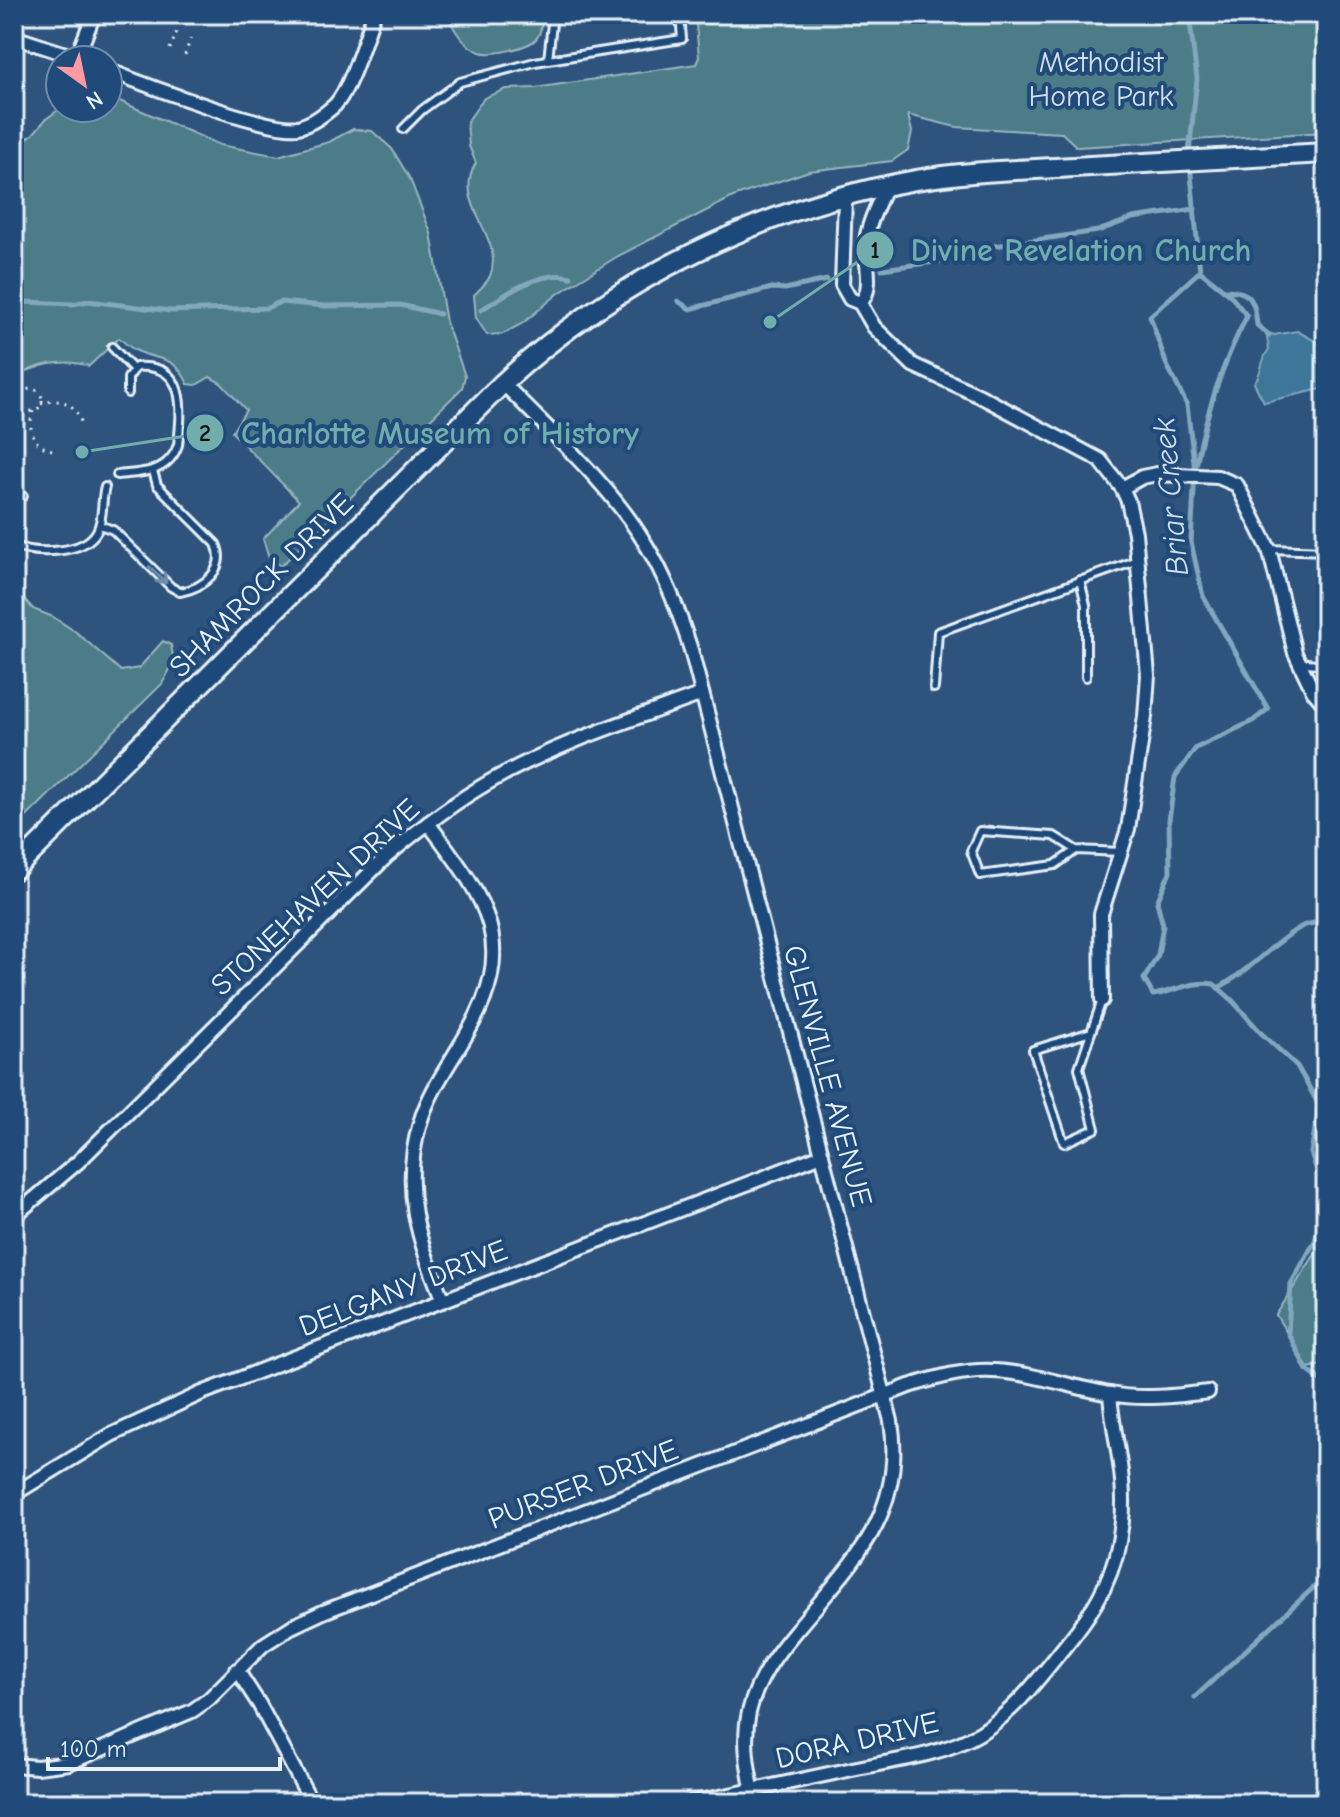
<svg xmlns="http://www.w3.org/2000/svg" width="1340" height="1817" font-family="'Comic Neue',sans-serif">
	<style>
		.green { fill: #4c7c87; stroke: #9ab6c0; stroke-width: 2 }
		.water { fill: #3e7698; stroke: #82a7be; stroke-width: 2 }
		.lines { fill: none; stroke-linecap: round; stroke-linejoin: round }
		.stream { stroke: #82a7be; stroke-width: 5 }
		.lane-casing { stroke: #e8f1f8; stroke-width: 12 }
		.street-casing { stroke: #e8f1f8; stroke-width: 18 }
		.secondary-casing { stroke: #e8f1f8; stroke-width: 24 }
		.path { stroke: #e8f1f8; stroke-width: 3; stroke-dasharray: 2 6; stroke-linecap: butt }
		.lane { stroke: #1f4a7a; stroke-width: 6 }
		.street { stroke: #1f4a7a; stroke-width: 12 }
		.secondary { stroke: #1f4a7a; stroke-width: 18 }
		.oneway { stroke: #6f8dac }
		.labels { text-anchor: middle; stroke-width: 8; stroke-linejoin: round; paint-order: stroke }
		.park-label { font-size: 30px; fill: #d1dfe7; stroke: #1f4a7a }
		.street-label { font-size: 30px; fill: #e8f1f8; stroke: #1f4a7a }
		.water-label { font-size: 32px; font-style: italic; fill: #cedfea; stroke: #1f4a7a }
		.leader { fill: none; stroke: #71adac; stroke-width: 3 }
		.callout-dot { fill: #71adac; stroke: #1f4a7a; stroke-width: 3 }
		.mark-label { font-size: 24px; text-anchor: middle; font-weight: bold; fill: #111 }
		.callout-label { font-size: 32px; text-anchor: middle; font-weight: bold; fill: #71adac; stroke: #1f4a7a; stroke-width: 8; stroke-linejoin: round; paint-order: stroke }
	</style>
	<rect width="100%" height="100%" fill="#2e537d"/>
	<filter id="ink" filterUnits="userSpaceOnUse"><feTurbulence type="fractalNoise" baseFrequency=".0125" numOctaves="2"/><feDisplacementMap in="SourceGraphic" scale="16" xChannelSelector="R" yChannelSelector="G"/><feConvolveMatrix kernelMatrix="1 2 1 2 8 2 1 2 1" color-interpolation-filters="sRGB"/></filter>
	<g filter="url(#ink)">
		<g class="green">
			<path d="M448,14H541C542,22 542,32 536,39C528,48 491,56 480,52C464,46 453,30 448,14Z"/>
			<path d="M695,14H1326V132L1077,147L1062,133L956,127L908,115L912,132L908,150L892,161L809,171L733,197L618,256L559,293L523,323L503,334L487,335L476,318L474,295C479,290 487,283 490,276C506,238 451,203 476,163L469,146L467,122L484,98L506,89L535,88L696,64L699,57Z"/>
			<path d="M108,96L220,145L278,156L329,142L353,129L372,131L392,149L410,179L431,233L446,322L465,376L462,388L281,566L269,558L263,539L299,501L232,432L246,410L221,383L210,377L196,385L188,384C173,353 161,363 135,350C129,347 124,342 119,338L89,366C66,358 32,364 14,380V148L33,134L46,119L61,108H108Z"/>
			<polygon points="14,587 33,609 53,617 76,632 121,671 139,668 163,641 171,645 174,662 162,684 14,829"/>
			<polygon points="1326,1242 1326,1364 1308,1368 1276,1315 1322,1243"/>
		</g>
		<path class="water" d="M1297,331L1319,343L1326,350V388L1264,402L1254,383C1263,372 1260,361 1269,349L1266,332L1274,335Z"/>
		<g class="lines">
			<g class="stream">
				<polyline points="1189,14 1197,79 1189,153 1200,271"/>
				<polyline points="882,269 957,259 994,246 1098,231 1133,218 1195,209"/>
				<path d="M1200,271L1150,316L1166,363L1187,405L1195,471L1191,542L1203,596L1268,709L1253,721L1196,748L1175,777L1169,820L1170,872L1157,902L1163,925L1158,955L1144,979L1153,995C1173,992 1193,980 1214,984L1231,999L1262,1034L1297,1066L1319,1105L1311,1153L1326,1197"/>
				<path d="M1224,290C1250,290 1255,299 1257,325L1269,335"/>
				<polyline points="678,301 690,309 772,288 785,289 827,280"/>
				<polyline points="14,305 26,302 73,304 88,301 171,311 267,308 280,302 325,306 400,305 440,314"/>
				<path d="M481,310C505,294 542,269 571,277"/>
				<path d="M1196,466C1206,412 1222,364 1247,316L1230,295L1200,271"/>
				<path d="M1218,988C1249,972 1271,944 1301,927C1308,923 1318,923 1326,921"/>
				<polyline points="1326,1204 1315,1241 1291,1284 1288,1333 1307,1370 1326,1384"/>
				<polyline points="1195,1697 1326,1576"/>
			</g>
			<g class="lane-casing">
				<g id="lane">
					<polyline points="70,14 92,19"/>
					<polyline points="548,60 553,14"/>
					<polyline points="403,129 422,110 460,82 535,62 682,39 680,14"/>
					<polyline points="112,347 133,369"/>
					<path d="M117,475C142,472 168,474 178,445C182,408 187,363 136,367L128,378V393"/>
					<polyline points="14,497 23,496"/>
					<path d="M100,525L113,530L171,587L180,592C204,588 227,569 216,544L157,485L153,471"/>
					<path d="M14,546C36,554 84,555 97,531C104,518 101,500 105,487"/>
					<polyline points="1270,549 1326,551"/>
					<polyline points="1080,580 1086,605 1086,677"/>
					<polyline points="1298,662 1326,665"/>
					<polyline points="934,688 938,632 1138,560"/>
					<polyline points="1076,850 1055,865 980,875 971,851 980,831 1054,836 1076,850 1122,852"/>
					<polyline points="1091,1032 1033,1050 1064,1143 1095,1129 1079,1068 1102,1000"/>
				</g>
			</g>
			<g class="street-casing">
				<g id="street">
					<polyline points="14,37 84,60"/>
					<polyline points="77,57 94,14"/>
					<path d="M108,70C140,83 269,132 298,127C311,124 325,114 335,105C351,88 365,38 374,14"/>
					<polyline points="845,198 842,285 850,299 860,303 874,327 913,365 980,396 1100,460 1122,488 1128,501 1135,533 1148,675 1145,717 1128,829 1101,914 1102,1000"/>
					<path d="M860,303C875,289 864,260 866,242C868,223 878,205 885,188"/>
					<path d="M503,383C552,434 609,483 645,543C666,577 679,612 691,650L891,1421C906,1514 852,1563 797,1629C776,1654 757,1679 749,1712C742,1743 749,1773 755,1803"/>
					<polyline points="1122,488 1142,477 1157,474 1218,477 1237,485 1269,549 1295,653 1313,691 1326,706"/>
					<path d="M428,823C486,900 521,944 465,1037C449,1065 429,1092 420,1123C400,1189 419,1241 443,1301"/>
					<path d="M14,1216L78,1162L386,857C419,829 454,802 491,781C557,743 631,720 702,694"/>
					<polyline points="14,1494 111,1435 202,1393 822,1155"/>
					<polyline points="237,1670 259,1704 312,1803"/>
					<path d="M14,1765L37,1767L69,1763L192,1711L209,1699L263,1645L291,1627L323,1612L909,1386C936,1378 965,1369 994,1371C1034,1373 1070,1387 1110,1394C1142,1400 1176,1396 1208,1392"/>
					<path d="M690,1803C746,1792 801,1780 857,1768C898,1760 943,1755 980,1733C1015,1711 1039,1678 1065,1646C1097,1607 1117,1573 1122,1521C1127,1478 1113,1437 1110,1394"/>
				</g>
			</g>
			<g class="secondary-casing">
				<path id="secondary" d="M14,870L503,383C617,278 763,207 916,180C973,170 1032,170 1090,166C1169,162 1248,158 1326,153"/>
			</g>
			<g class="path">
				<polyline points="170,49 178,29"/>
				<polyline points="185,55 192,34"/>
				<circle cx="31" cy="400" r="11"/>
				<path d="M41,404C59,397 75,402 81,422"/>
				<path d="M33,411C27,429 33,447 53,450"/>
			</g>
			<use href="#lane" class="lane"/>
			<use href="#street" class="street"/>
			<use href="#secondary" class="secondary"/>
		</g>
		<defs><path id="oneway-shaft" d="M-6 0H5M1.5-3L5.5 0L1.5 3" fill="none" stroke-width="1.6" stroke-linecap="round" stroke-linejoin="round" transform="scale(2)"/></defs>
		<use class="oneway" href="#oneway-shaft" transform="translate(158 575) rotate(44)"/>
	</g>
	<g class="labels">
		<g class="park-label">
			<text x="1101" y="72">Methodist<tspan x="1101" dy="34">Home Park</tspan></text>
		</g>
		<g class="street-label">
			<text transform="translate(261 585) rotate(-45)" y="10">SHAMROCK DRIVE</text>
			<text transform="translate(315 897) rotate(-43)" y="10">STONEHAVEN DRIVE</text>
			<text transform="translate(828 1076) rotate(75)" y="10">GLENVILLE AVENUE</text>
			<text transform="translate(403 1288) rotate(-21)" y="10">DELGANY DRIVE</text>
			<text transform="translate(583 1484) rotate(-21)" y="10">PURSER DRIVE</text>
			<text transform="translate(857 1740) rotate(-13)" y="10">DORA DRIVE</text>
		</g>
		<g class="water-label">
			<text transform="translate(1170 497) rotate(-95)" y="11">Briar Creek</text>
		</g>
	</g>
	<path class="leader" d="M770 322L875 250M82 452L205 433"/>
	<g class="callout-dot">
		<circle cx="770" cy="322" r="8"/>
		<circle cx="82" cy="452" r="8"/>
		<circle cx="875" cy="250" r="20"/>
		<circle cx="205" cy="433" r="20"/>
	</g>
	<g class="mark-label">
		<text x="875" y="258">1</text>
		<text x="205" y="441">2</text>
	</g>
	<g class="callout-label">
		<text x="1081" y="261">Divine Revelation Church</text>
		<text x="440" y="444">Charlotte Museum of History</text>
	</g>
	<rect width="1340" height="1817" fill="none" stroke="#1f4a7a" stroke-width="48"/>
	<rect x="24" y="24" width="1292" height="1769" fill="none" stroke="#e8f1f8" stroke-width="3" filter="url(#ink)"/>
	<g transform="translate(84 84) rotate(147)"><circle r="38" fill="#1f4a7a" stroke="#6f8dac" stroke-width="2"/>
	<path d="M0-6L14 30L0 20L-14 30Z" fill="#ff9aa2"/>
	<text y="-12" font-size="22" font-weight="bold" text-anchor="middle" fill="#e8f1f8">N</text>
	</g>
	<path d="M48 1757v12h232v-12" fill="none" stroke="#e8f1f8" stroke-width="4"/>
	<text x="60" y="1757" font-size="24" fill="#e8f1f8" stroke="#1f4a7a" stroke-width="6" paint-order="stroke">100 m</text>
</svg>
